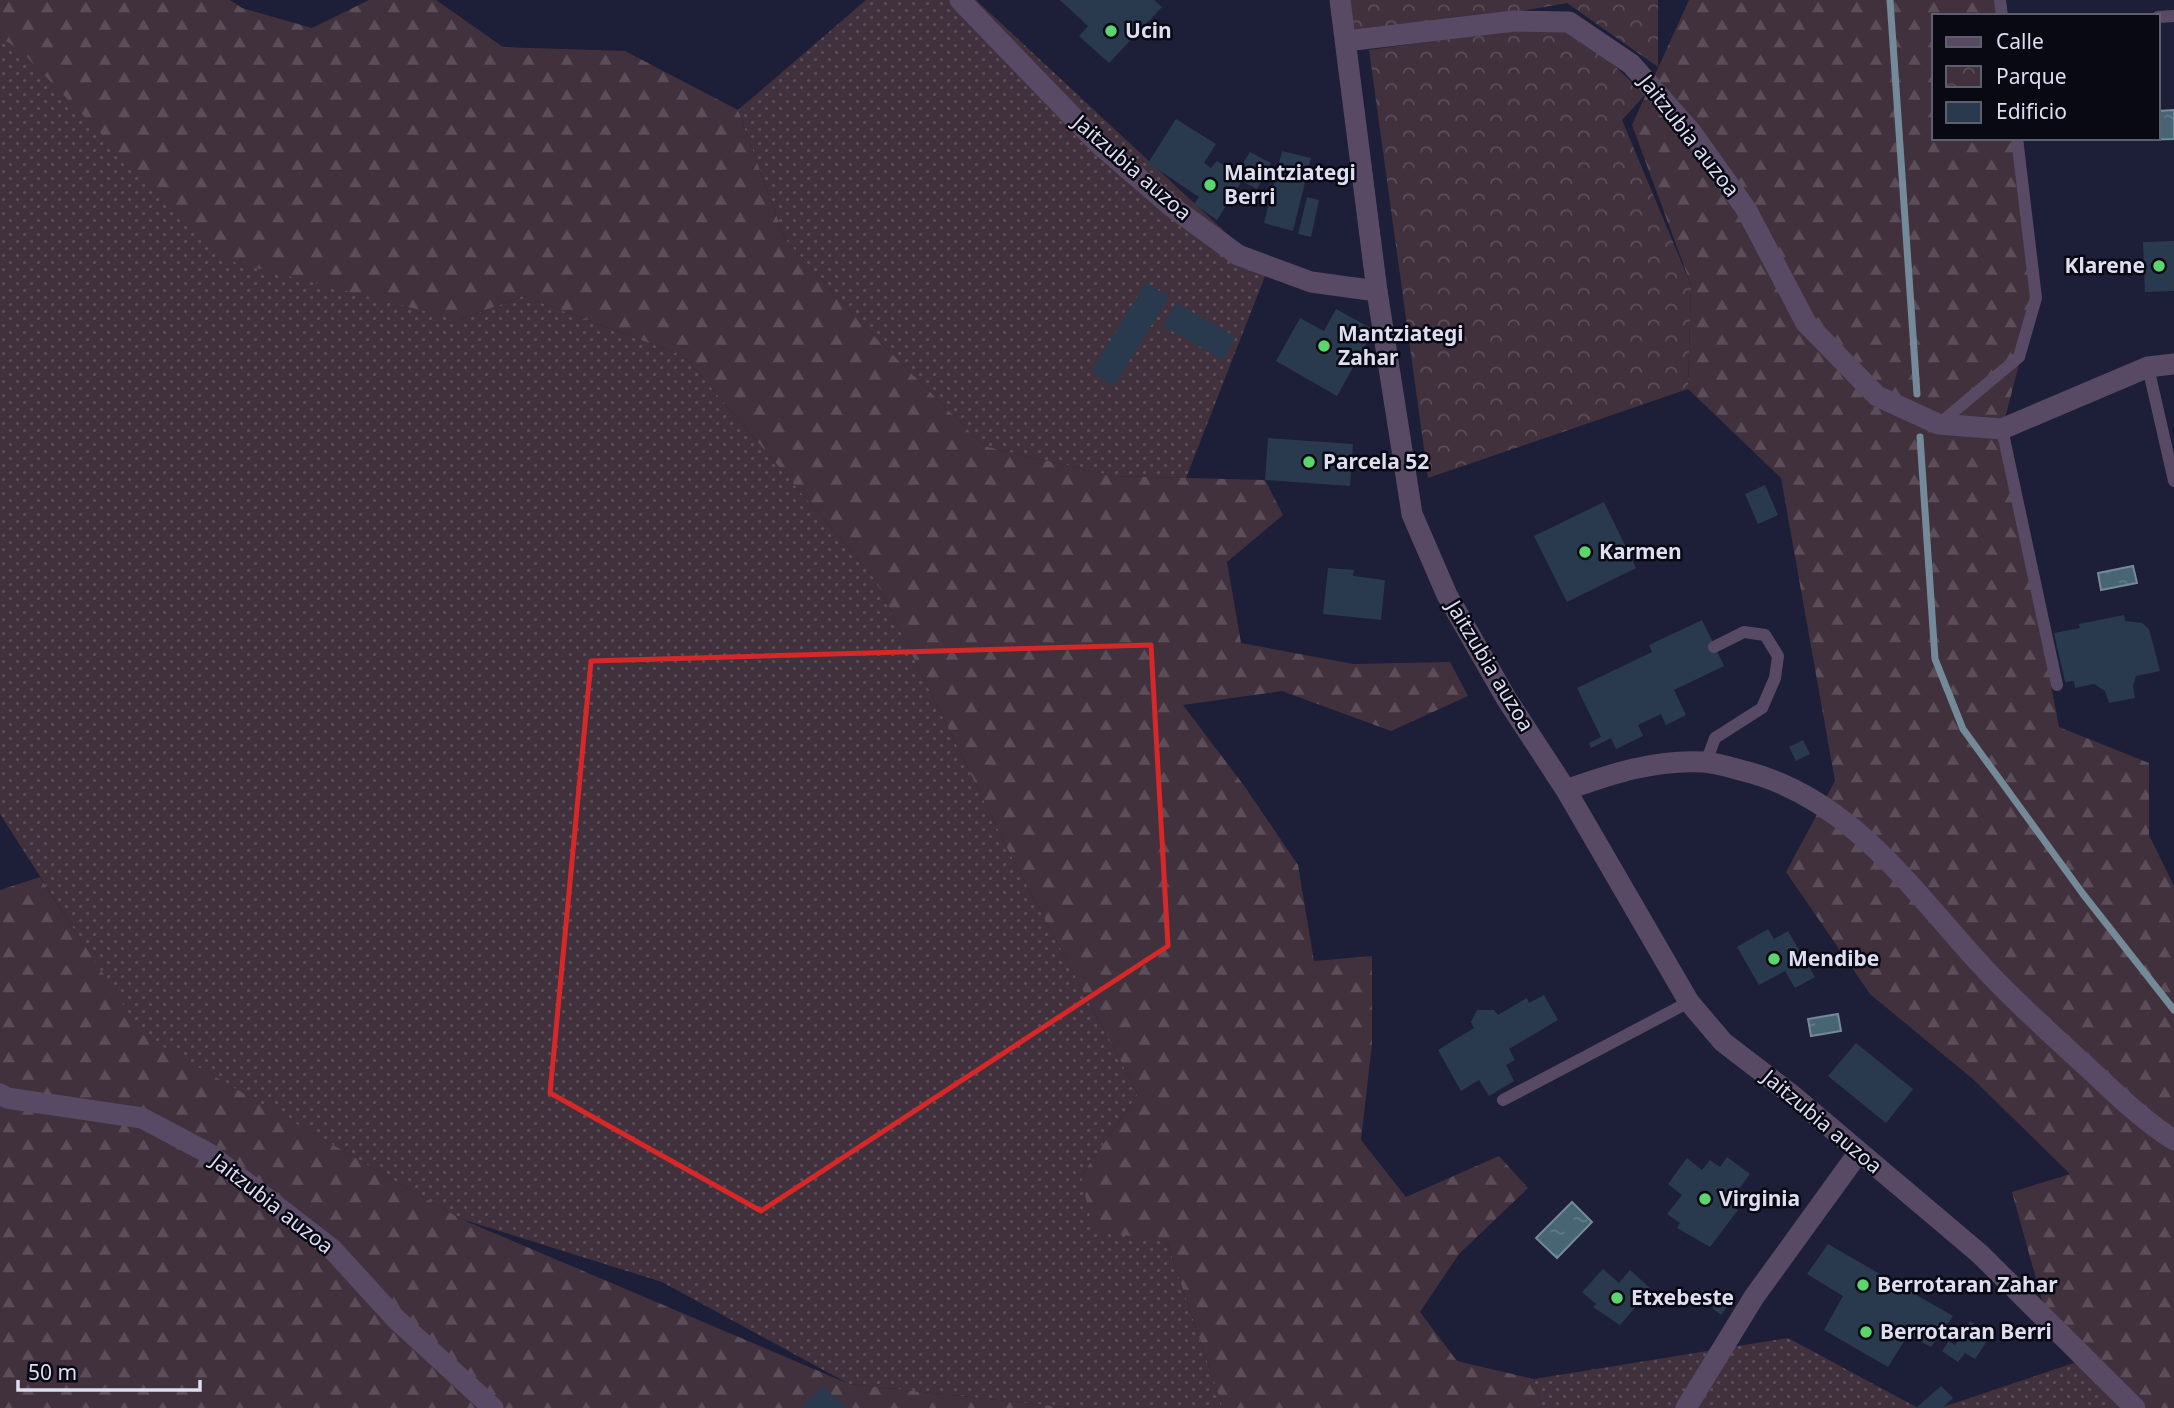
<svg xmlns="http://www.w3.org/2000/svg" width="2174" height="1408" font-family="'Noto Sans',sans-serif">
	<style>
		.grass { fill: url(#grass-dots) }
		.forest { fill: url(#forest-firs) }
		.park { fill: url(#park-crowns) }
		.water { fill: url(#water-ripples); stroke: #748a98; stroke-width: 2 }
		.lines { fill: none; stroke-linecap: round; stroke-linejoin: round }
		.stream { stroke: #748a98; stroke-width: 7 }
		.building { fill: #2a3a4e }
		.service { stroke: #584a64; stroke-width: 12 }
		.minor { stroke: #584a64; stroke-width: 21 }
		.marked { fill: none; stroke: #d62828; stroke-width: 5; stroke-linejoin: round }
		.poi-dot { fill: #5bd56e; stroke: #090914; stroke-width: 2.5 }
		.labels { text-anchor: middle; stroke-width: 5; stroke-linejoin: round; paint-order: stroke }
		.poi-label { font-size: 21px; font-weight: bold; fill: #dddff0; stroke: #090914; text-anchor: start }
		.street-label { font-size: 21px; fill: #dddff0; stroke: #090914 }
	</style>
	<defs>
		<pattern id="grass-dots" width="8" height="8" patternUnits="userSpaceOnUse" patternTransform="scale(1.75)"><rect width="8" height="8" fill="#41313d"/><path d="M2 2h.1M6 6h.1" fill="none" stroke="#5c4e59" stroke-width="1.8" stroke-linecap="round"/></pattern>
		<pattern id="forest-firs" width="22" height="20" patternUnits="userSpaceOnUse" patternTransform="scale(1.75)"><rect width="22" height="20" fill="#41313d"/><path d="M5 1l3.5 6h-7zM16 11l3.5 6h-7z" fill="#5c4e59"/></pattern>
		<pattern id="park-crowns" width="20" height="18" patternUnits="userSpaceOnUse" patternTransform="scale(1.75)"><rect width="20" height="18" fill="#41313d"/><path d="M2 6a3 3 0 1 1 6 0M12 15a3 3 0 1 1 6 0" fill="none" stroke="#5c4e59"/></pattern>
		<pattern id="water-ripples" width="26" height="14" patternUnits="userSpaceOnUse" patternTransform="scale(1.75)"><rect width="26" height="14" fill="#476573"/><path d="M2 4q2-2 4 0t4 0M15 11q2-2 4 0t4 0" fill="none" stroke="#617b87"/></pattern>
	</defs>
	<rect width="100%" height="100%" fill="#1d1e37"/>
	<g class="grass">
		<polygon points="866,0 976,0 1267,271 1186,478 1113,476 984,446 860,322 785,239 738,110"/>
		<polygon points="0,37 459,320 523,296 684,356 875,579 1007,848 1138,1094 1081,1176 1167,1242 1223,1408 1072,1408 849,1384 662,1282 461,1219 142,1035 0,814"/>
		<polygon points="1788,1338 1918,1408 1542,1408 1534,1379"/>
		<polygon points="2086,1359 2135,1408 1940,1408"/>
	</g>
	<g class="forest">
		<polygon points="0,0 230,0 242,8 312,28 369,0 436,0 503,47 625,51 738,110 785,239 860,322 984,446 1113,476 1265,480 1283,515 1227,562 1241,643 1353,664 1450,662 1468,696 1391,731 1282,691 1183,705 1245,787 1298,865 1314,961 1372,956 1372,1044 1361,1140 1406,1197 1499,1156 1528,1188 1459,1254 1420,1312 1457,1361 1534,1379 1542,1408 1223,1408 1167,1242 1093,1230 1081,1176 1138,1094 1007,848 875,579 684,356 523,296 459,320 222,259 21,51 0,37"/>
		<polygon points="1689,0 1997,0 1999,16 1934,16 1934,138 2015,138 2036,298 2002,430 2059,727 2149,763 2149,835 2174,886 2174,1408 2135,1408 2048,1322 2012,1192 2070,1174 1974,1080 1870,994 1786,872 1835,781 1781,478 1688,389 1691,285 1632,125"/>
		<polygon points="40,877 143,1035 461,1219 849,1384 1072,1408 0,1408 0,890"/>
	</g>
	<g class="park">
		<polygon points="1342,0 1658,0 1658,67 1567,3 1346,41"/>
		<polygon points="1569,22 1645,95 1622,120 1691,285 1688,389 1428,478 1369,50"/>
	</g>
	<g class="water">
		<polygon points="2174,110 2174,139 2137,140 2158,138 2158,111"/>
		<polygon points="2133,566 2137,583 2101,590 2098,573"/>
		<polygon points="1838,1014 1841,1031 1811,1036 1808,1019"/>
		<polygon points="1572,1202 1592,1222 1557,1258 1536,1238"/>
	</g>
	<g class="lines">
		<g class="stream">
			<polyline points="1890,0 1917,394"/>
			<polyline points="1920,437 1935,659 1963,729 2083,894 2174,1010"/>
		</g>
	</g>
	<g class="building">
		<polygon points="1060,0 1154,0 1162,7 1109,63 1079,36 1088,26"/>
		<polygon points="1176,119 1216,144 1204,163 1211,168 1217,161 1237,173 1250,152 1271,163 1257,189 1242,181 1217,220 1194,204 1199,197 1148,163"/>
		<polygon points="1282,151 1311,158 1293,231 1264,223"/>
		<polygon points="1307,197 1319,200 1311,237 1298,234"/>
		<polygon points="2174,241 2174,291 2145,292 2143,242"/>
		<polygon points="1146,282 1169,297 1114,386 1091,372"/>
		<polygon points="1176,303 1236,337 1223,360 1163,326"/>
		<polygon points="1336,309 1374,330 1337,396 1276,361 1300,318 1324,331"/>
		<polygon points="1268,438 1353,444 1350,486 1265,480"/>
		<polygon points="1765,485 1778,515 1758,524 1745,494"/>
		<polygon points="1604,502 1636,568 1567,602 1534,536"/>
		<polygon points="1328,568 1354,570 1353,576 1385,580 1381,620 1323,614"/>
		<polygon points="2124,615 2125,621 2142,623 2149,629 2160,671 2136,676 2133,686 2135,698 2109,703 2105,691 2094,684 2075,688 2074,681 2065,682 2054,633 2080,628 2079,624"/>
		<polygon points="1702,620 1724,666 1674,690 1686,715 1666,725 1661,714 1638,725 1643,736 1616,749 1611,738 1591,748 1589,743 1601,737 1577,688 1652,652 1649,645"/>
		<polygon points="1803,740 1810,754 1796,761 1789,747"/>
		<polygon points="1768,929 1774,939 1788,931 1815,977 1795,988 1785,971 1759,985 1737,947"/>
		<polygon points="1544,995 1558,1020 1509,1049 1515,1060 1506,1065 1514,1081 1489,1096 1479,1080 1461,1091 1438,1050 1474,1028 1471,1022 1477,1010 1494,1010 1498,1015 1527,998 1529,1003"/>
		<polygon points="1856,1043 1913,1089 1886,1123 1828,1076"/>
		<polygon points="1727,1157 1750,1174 1729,1203 1738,1210 1710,1247 1677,1228 1680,1223 1667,1214 1682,1195 1668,1184 1687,1158 1702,1170 1710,1160 1720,1167"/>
		<polygon points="1828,1244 1953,1316 1931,1347 1908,1335 1888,1367 1824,1330 1843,1296 1807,1274"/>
		<polygon points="1603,1269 1619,1283 1630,1270 1651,1289 1620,1325 1593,1307 1596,1304 1582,1292"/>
		<polygon points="1703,1290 1712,1298 1704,1307 1695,1300"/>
		<polygon points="1718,1300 1727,1307 1721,1315 1712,1308"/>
		<polygon points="1970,1321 1991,1335 1975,1359 1965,1353 1958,1362 1942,1351 1949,1341 1955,1345"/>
		<polygon points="822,1386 847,1408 802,1408"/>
		<polygon points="1941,1386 1953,1398 1942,1408 1916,1408"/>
	</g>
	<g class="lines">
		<g class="service">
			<polyline points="2000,0 2002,16"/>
			<polyline points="2158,17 2174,16"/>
			<polyline points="2148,367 2174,481"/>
			<polyline points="1939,424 2019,357 2036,298 2017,138"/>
			<polyline points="2002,429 2057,685"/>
			<polyline points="1706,762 1715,738 1762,708 1775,678 1778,656 1765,635 1744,632 1714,647"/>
			<polyline points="1503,1100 1689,1002"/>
		</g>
		<g class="minor">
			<polyline points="960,0 1099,144 1171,206 1238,255 1311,282 1377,291"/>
			<polyline points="1340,0 1377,291 1412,514 1447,595 1506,698 1566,790"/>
			<polyline points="1346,41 1514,21 1569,22 1631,64 1692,133 1746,209 1806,323 1877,396 1938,424 2002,429 2148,367 2174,364"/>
			<polyline points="0,1094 7,1098 142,1118 208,1153 332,1249 396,1319 493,1408"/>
			<polyline points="1686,1408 1754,1297 1859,1152"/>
			<path d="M2135,1408L1980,1254L1792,1095L1723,1042L1689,1002L1566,790C1611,774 1655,759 1704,762C1716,763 1729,767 1740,770C1849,795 1911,889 1982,966C2014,1001 2050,1033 2085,1065C2114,1092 2141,1119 2174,1140"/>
		</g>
	</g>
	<path class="marked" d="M1151,645L1168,946L761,1211L550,1093L591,661Z"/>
	<g class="poi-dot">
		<circle cx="1111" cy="31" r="7"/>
		<circle cx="1210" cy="185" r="7"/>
		<circle cx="2159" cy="266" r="7"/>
		<circle cx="1324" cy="346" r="7"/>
		<circle cx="1309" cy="462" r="7"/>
		<circle cx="1585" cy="552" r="7"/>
		<circle cx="1774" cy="959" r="7"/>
		<circle cx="1705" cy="1199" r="7"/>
		<circle cx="1863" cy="1285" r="7"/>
		<circle cx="1617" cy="1298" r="7"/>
		<circle cx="1866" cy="1332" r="7"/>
	</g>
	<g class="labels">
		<g class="poi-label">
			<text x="1125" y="38">Ucin</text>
			<text x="1224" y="180">Maintziategi<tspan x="1224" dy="24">Berri</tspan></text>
			<text x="2145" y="273" text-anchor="end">Klarene</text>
			<text x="1338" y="341">Mantziategi<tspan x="1338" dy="24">Zahar</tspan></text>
			<text x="1323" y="469">Parcela 52</text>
			<text x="1599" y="559">Karmen</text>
			<text x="1788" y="966">Mendibe</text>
			<text x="1719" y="1206">Virginia</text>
			<text x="1877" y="1292">Berrotaran Zahar</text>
			<text x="1631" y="1305">Etxebeste</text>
			<text x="1880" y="1339">Berrotaran Berri</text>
		</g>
		<g class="street-label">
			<text transform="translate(1689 136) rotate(52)" y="7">Jaitzubia auzoa</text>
			<text transform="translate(1132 168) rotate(41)" y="7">Jaitzubia auzoa</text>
			<text transform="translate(1490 666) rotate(59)" y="7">Jaitzubia auzoa</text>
			<text transform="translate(1822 1122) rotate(40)" y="7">Jaitzubia auzoa</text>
			<text transform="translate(272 1204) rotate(38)" y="7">Jaitzubia auzoa</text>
		</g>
	</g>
	<rect x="1932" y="14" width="228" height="126" fill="#090914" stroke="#5e5f6c" stroke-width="2"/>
	<rect x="1946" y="37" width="35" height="10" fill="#584a64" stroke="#5e5f6c" stroke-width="2"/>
	<text x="1996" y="49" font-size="21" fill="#dddff0">Calle</text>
	<rect x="1946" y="66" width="35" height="21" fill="url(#park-crowns)" stroke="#5e5f6c" stroke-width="2"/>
	<text x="1996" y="84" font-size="21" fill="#dddff0">Parque</text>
	<rect x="1946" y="102" width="35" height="21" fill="#2a3a4e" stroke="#5e5f6c" stroke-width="2"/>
	<text x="1996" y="119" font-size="21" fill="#dddff0">Edificio</text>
	<path d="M18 1380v10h182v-10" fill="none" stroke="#dddff0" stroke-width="3.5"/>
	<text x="28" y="1380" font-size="21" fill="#dddff0" stroke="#090914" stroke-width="5" paint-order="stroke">50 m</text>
</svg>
